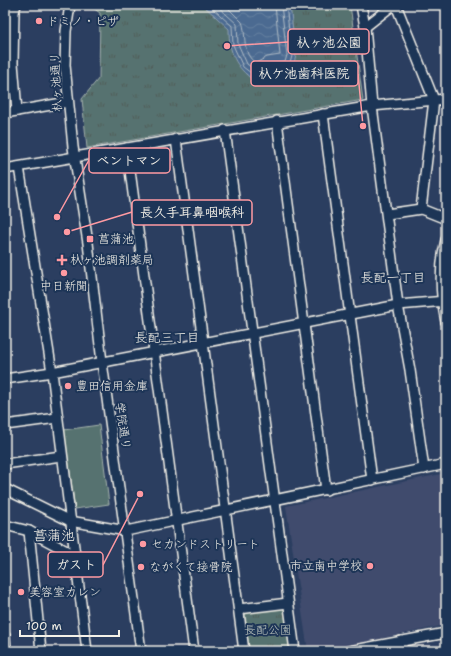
<svg xmlns="http://www.w3.org/2000/svg" width="451" height="656" font-family="'Shantell Sans','Klee One',sans-serif">
	<style>
		.built { fill: #3f4b6d }
		.green { fill: #56726f; stroke: #a5b2ac }
		.park { fill: url(#park-tufts); stroke: #a5b2ac }
		.water { fill: url(#water-waves); stroke: #8fa1b4 }
		.lines { fill: none; stroke-linecap: round; stroke-linejoin: round }
		.shore { stroke: #b0bbc5; stroke-width: 1 }
		.minor-casing { stroke: #f4f1e8; stroke-width: 12 }
		.minor { stroke: #1d3557; stroke-width: 9 }
		.poi-dot { fill: #ff9aa2; stroke: #1d3557; stroke-width: 1.5 }
		.labels { text-anchor: middle; stroke-width: 4; stroke-linejoin: round; paint-order: stroke }
		.poi-label { font-size: 12px; fill: #f4f1e8; stroke: #1d3557; text-anchor: start }
		.street-label { font-size: 12px; fill: #f4f1e8; stroke: #1d3557 }
		.park-label { font-size: 12px; fill: #bdc5be; stroke: #1d3557 }
		.neighbourhood-label { font-size: 13px; fill: #f4f1e8; stroke: #1d3557 }
		.quarter-label { font-size: 14px; fill: #f4f1e8; stroke: #1d3557 }
		.leader { fill: none; stroke: #ff9aa2; stroke-width: 1.5 }
		.callout-dot { fill: #ff9aa2; stroke: #1d3557; stroke-width: 1.5 }
		.callout { fill: #1d3557; stroke: #ff9aa2; stroke-width: 1.5 }
		.callout-label { font-size: 13px; text-anchor: middle; font-weight: bold; fill: #f4f1e8 }
	</style>
	<defs>
		<pattern id="park-tufts" width="24" height="20" patternUnits="userSpaceOnUse"><rect width="24" height="20" fill="#56726f"/><path d="M3 7l-1-3M5 7V3M7 7l1-3M15 17l-1-3M17 17v-4M19 17l1-3" fill="none" stroke="#4f5b58"/></pattern>
		<pattern id="water-waves" width="16" height="10" patternUnits="userSpaceOnUse"><rect width="16" height="10" fill="#4b6b91"/><path d="M0 5q4-4 8 0t8 0" fill="none" stroke="#6681a0"/></pattern>
	</defs>
	<rect width="100%" height="100%" fill="#2b3e60"/>
	<filter id="ink" filterUnits="userSpaceOnUse"><feTurbulence type="fractalNoise" baseFrequency=".025" numOctaves="2"/><feDisplacementMap in="SourceGraphic" scale="8" xChannelSelector="R" yChannelSelector="G"/><feConvolveMatrix kernelMatrix="1 2 1 2 8 2 1 2 1" color-interpolation-filters="sRGB"/></filter>
	<g filter="url(#ink)">
		<polygon class="built" points="446,473 446,625 322,651 308,651 286,506"/>
		<polygon class="green" points="99,425 109,504 75,509 64,430"/>
		<g class="park">
			<polygon points="89,5 350,5 363,100 87,148 82,99 99,78 100,13"/>
			<polygon points="285,605 293,651 249,651 245,613"/>
		</g>
		<path class="water" d="M203,5H290L296,56L291,73L272,72L254,81C235,66 229,53 229,29Z"/>
		<g class="lines">
			<g class="shore">
				<polyline points="209,5 232,26 233,45 243,67 255,76 271,68 289,67 292,56 286,5"/>
				<polyline points="216,5 237,24 238,44 247,64 255,70 270,63 285,62 287,55 281,5"/>
				<path d="M225,5L242,22C247,34 241,54 256,63L267,57L280,55L275,5"/>
			</g>
			<g class="minor-casing">
				<g id="minor">
					<polyline points="16,5 14,12 13,63 17,111"/>
					<polyline points="70,5 66,31 65,65 73,147 88,243 102,362 141,651"/>
					<polyline points="361,5 365,27 372,106 398,305 410,370 424,469"/>
					<polyline points="396,5 434,100 421,209"/>
					<polyline points="365,27 393,5"/>
					<polyline points="5,113 68,102"/>
					<polyline points="323,114 372,480"/>
					<polyline points="277,121 326,490"/>
					<polyline points="225,130 295,651"/>
					<polyline points="176,139 244,651"/>
					<polyline points="127,148 194,651"/>
					<polyline points="19,167 52,372 87,651"/>
					<polyline points="5,169 372,106 446,99"/>
					<polyline points="387,214 421,209 446,219"/>
					<path d="M446,240C439,267 440,294 446,322"/>
					<polyline points="5,379 52,372 398,305 446,301"/>
					<polyline points="5,425 57,418"/>
					<polyline points="5,464 61,456"/>
					<polyline points="5,489 70,521 126,531 446,464"/>
					<polyline points="5,525 29,531 76,556"/>
					<polyline points="29,531 41,651"/>
					<polyline points="239,609 288,603"/>
					<polyline points="5,636 6,651"/>
					<polyline points="401,641 403,651"/>
					<polyline points="349,651 446,633"/>
				</g>
			</g>
			<use href="#minor" class="minor"/>
		</g>
	</g>
	<g class="poi-dot">
		<circle cx="39" cy="21" r="4"/>
		<rect x="86" y="235" width="8" height="8" rx="2"/>
		<path d="M60 254h4v4h4v4h-4v4h-4v-4h-4v-4h4z"/>
		<circle cx="64" cy="273" r="4"/>
		<circle cx="68" cy="386" r="4"/>
		<circle cx="143" cy="544" r="4"/>
		<circle cx="370" cy="566" r="4"/>
		<circle cx="141" cy="567" r="4"/>
		<circle cx="21" cy="592" r="4"/>
	</g>
	<g class="labels">
		<g class="poi-label">
			<text x="47" y="25">ドミノ・ピザ</text>
			<text x="98" y="243">菖蒲池</text>
			<text x="70" y="264">杁ヶ池調剤薬局</text>
			<text x="64" y="290" text-anchor="middle">中日新聞</text>
			<text x="76" y="390">豊田信用金庫</text>
			<text x="151" y="548">セカンドストリート</text>
			<text x="362" y="570" text-anchor="end">市立南中学校</text>
			<text x="149" y="571">ながくて接骨院</text>
			<text x="29" y="596">美容室カレン</text>
		</g>
		<g class="street-label">
			<text transform="translate(56 82) rotate(-93)" y="4">杁ヶ池通り</text>
			<text transform="translate(123 426) rotate(82)" y="4">学院通り</text>
		</g>
		<g class="park-label">
			<text x="268" y="634">長配公園</text>
		</g>
		<g class="neighbourhood-label">
			<text x="393" y="282">長配一丁目</text>
			<text x="167" y="342">長配三丁目</text>
		</g>
		<g class="quarter-label">
			<text x="54" y="540">菖蒲池</text>
		</g>
	</g>
	<path class="leader" d="M227 46L288 42M363 126L358 74M57 217L89 160M67 232L132 212M140 494L103 565"/>
	<g class="callout-dot">
		<circle cx="227" cy="46" r="4"/>
		<circle cx="363" cy="126" r="4"/>
		<circle cx="57" cy="217" r="4"/>
		<circle cx="67" cy="232" r="4"/>
		<circle cx="140" cy="494" r="4"/>
	</g>
	<g class="callout">
		<rect x="288" y="29" width="81" height="25" rx="4"/>
		<rect x="251" y="61" width="107" height="25" rx="4"/>
		<rect x="89" y="148" width="81" height="25" rx="4"/>
		<rect x="132" y="200" width="120" height="25" rx="4"/>
		<rect x="48" y="552" width="55" height="25" rx="4"/>
	</g>
	<g class="callout-label">
		<text x="329" y="47">杁ヶ池公園</text>
		<text x="304" y="78">杁ケ池歯科医院</text>
		<text x="129" y="165">ベントマン</text>
		<text x="192" y="217">長久手耳鼻咽喉科</text>
		<text x="76" y="569">ガスト</text>
	</g>
	<rect width="451" height="656" fill="none" stroke="#1d3557" stroke-width="20"/>
	<rect x="10" y="10" width="431" height="636" fill="none" stroke="#f4f1e8" stroke-width="1.5" filter="url(#ink)"/>
	<path d="M20 630v6h99v-6" fill="none" stroke="#f4f1e8" stroke-width="2"/>
	<text x="26" y="630" font-size="12" fill="#f4f1e8" stroke="#1d3557" stroke-width="3" paint-order="stroke">100 m</text>
</svg>
